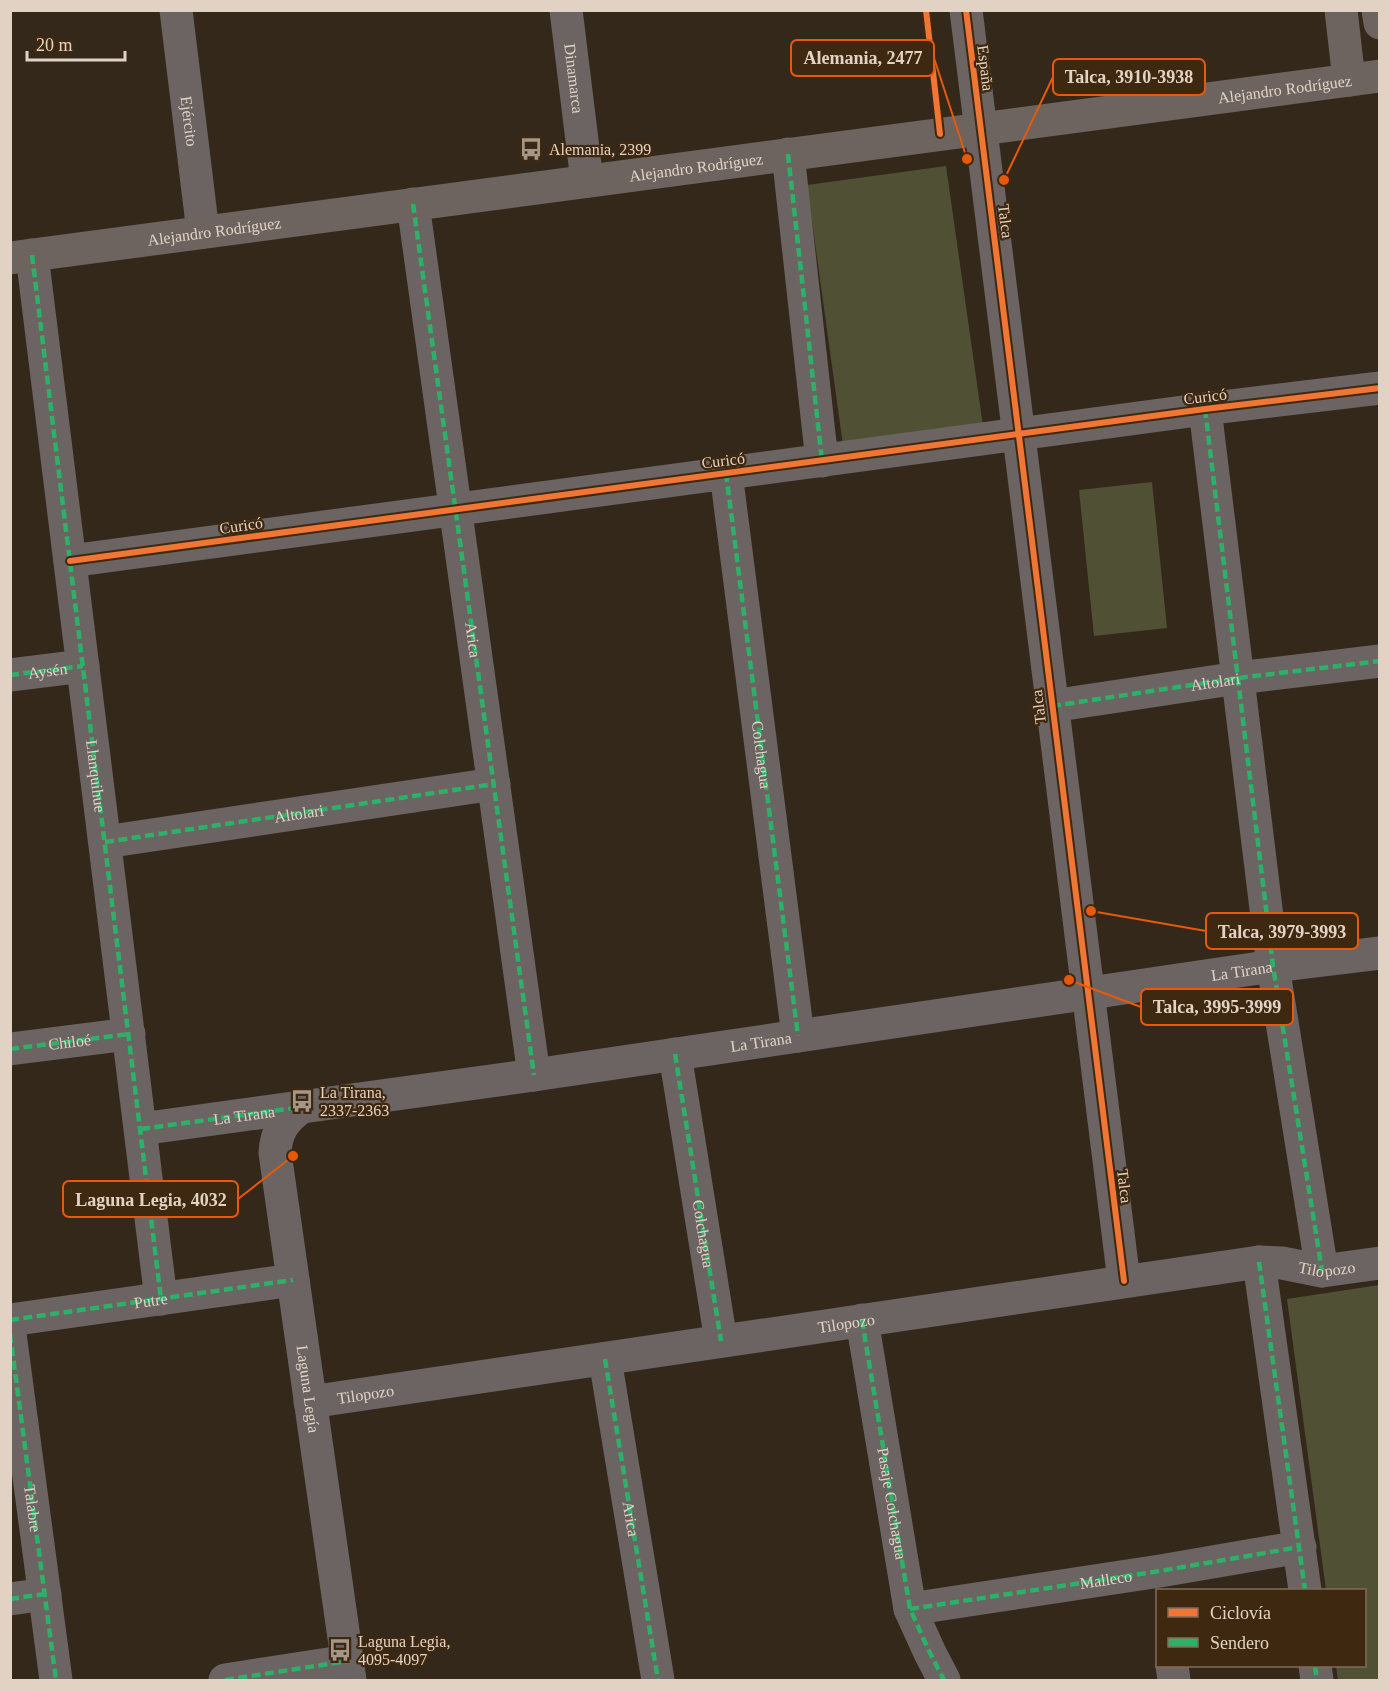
<svg xmlns="http://www.w3.org/2000/svg" width="1390" height="1691" font-family="'Times New Roman',serif">
	<style>
		.green { fill: #505035 }
		.lines { fill: none; stroke-linecap: round; stroke-linejoin: round }
		.minor { stroke: #6b6462; stroke-width: 33 }
		.major { stroke: #6e645f; stroke-width: 33 }
		.quiet { stroke: #2db169; stroke-width: 4.5; stroke-dasharray: 9 4.5; stroke-linecap: butt }
		.cycleway-casing { stroke: #3f2810; stroke-width: 10 }
		.cycleway { stroke: #f07635; stroke-width: 6 }
		.labels { text-anchor: middle; stroke-width: 4.5; stroke-linejoin: round; paint-order: stroke }
		.street-label { font-size: 16px; fill: #e1d2c4; stroke: #3f2810 }
		.poi-label { font-size: 16px; fill: #e1d2c4; stroke: #3f2810; text-anchor: start }
		.leader { fill: none; stroke: #e8590c; stroke-width: 2 }
		.callout-dot { fill: #e8590c; stroke: #3f2810; stroke-width: 2 }
		.callout { fill: #3f2810; stroke: #e8590c; stroke-width: 2 }
		.callout-label { font-size: 18px; text-anchor: middle; font-weight: bold; fill: #e1d2c4 }
	</style>
	<rect width="100%" height="100%" fill="#34281a"/>
	<g class="green">
		<polygon points="946,166 983,426 843,445 807,185"/>
		<polygon points="1152,482 1167,628 1094,636 1079,490"/>
		<polygon points="1379,1285 1379,1680 1338,1680 1336,1666 1364,1666 1364,1590 1326,1590 1287,1299"/>
	</g>
	<g class="lines">
		<g class="minor">
			<path id="s1" d="M176,10L203,232"/>
			<path id="s2" d="M566,10L587,181"/>
			<polyline points="966,10 1124,1281"/>
			<polyline points="788,154 822,461"/>
			<path id="s3" d="M413,204L534,1075"/>
			<polyline points="32,255 161,1299"/>
			<polyline points="1205,409 1273,966 1322,1271"/>
			<path id="s4" d="M726,473L798,1036"/>
			<polyline points="70,561 1205,409 1380,388"/>
			<path id="s5" d="M10,675L83,666"/>
			<polyline points="1052,706 1238,678 1380,661"/>
			<path id="s6" d="M105,842L494,784"/>
			<path id="s7" d="M10,1049L129,1034"/>
			<polyline points="675,1054 721,1341"/>
			<path id="s8" d="M302,1107C284,1119 276,1132 275,1153L350,1680"/>
			<path id="s9" d="M141,1129L534,1075L1273,966L1380,953"/>
			<polyline points="1259,1262 1305,1590"/>
			<path id="s10" d="M10,1320L293,1280"/>
			<polyline points="862,1320 910,1609 930,1653 944,1680"/>
			<polyline points="10,1334 56,1680"/>
			<path id="s11" d="M605,1359L658,1680"/>
			<path id="s12" d="M310,1402L1259,1262L1282,1263L1322,1271L1380,1263"/>
			<polyline points="10,1599 45,1594"/>
			<polyline points="910,1609 1160,1571 1300,1547"/>
			<polyline points="1172,1666 1174,1680"/>
			<polyline points="1315,1666 1317,1680"/>
			<polyline points="225,1680 348,1661"/>
		</g>
		<g class="major">
			<polyline points="1341,10 1349,80"/>
			<polyline points="1378,10 1380,23"/>
			<path id="s13" d="M10,258L1380,76"/>
		</g>
		<g class="quiet">
			<polyline points="788,154 822,461"/>
			<polyline points="413,204 534,1075"/>
			<path id="s14" d="M32,255L161,1299"/>
			<polyline points="1205,409 1273,966 1322,1271"/>
			<polyline points="726,473 798,1036"/>
			<polyline points="10,675 83,666"/>
			<path id="s15" d="M1052,706L1238,678L1380,661"/>
			<polyline points="105,842 494,784"/>
			<polyline points="10,1049 129,1034"/>
			<path id="s16" d="M675,1054L721,1341"/>
			<path id="s17" d="M141,1129L302,1107"/>
			<polyline points="1259,1262 1305,1590"/>
			<polyline points="10,1320 293,1280"/>
			<path id="s18" d="M862,1320L910,1609L930,1653L944,1680"/>
			<path id="s19" d="M10,1334L56,1680"/>
			<polyline points="605,1359 658,1680"/>
			<polyline points="10,1599 45,1594"/>
			<path id="s20" d="M910,1609L1160,1571L1300,1547"/>
			<polyline points="1315,1666 1317,1680"/>
			<polyline points="225,1680 348,1661"/>
		</g>
		<g class="cycleway-casing">
			<g id="cycleway">
				<polyline points="926,10 940,134"/>
				<polyline points="966,10 1124,1281"/>
				<polyline points="70,561 1205,409 1380,388"/>
			</g>
		</g>
		<use href="#cycleway" class="cycleway"/>
	</g>
	<defs>
		<g id="bus-bare" transform="scale(1.8)"><path d="M-5-6H5V4H4V6H2V4H-2V6H-4V4H-5ZM-3.5-4V0h7V-4ZM-3.5 1.2v1.5H-2V1.2ZM2 1.2v1.5H3.5V1.2Z" fill="#a49688" stroke="#3f2810" stroke-width="2.5" paint-order="stroke"/></g>
	</defs>
	<g fill-rule="evenodd">
		<use href="#bus-bare" x="531" y="149"/>
		<use href="#bus-bare" x="302" y="1101"/>
		<use href="#bus-bare" x="340" y="1650"/>
	</g>
	<g class="labels">
		<g class="street-label">
			<text transform="translate(986 68) rotate(83)" y="6">España</text>
			<text dy="6" stroke="none"><textPath href="#s2" startOffset="69">Dinamarca</textPath></text>
			<text dy="6" stroke="none"><textPath href="#s13" startOffset="1286">Alejandro Rodríguez</textPath></text>
			<text dy="6" stroke="none"><textPath href="#s1" startOffset="112">Ejército</textPath></text>
			<text dy="6" stroke="none"><textPath href="#s13" startOffset="692">Alejandro Rodríguez</textPath></text>
			<text transform="translate(1006 221) rotate(83)" y="6">Talca</text>
			<text dy="6" stroke="none"><textPath href="#s13" startOffset="206">Alejandro Rodríguez</textPath></text>
			<text transform="translate(1205 396) rotate(-7)" y="6">Curicó</text>
			<text transform="translate(723 460) rotate(-7)" y="6">Curicó</text>
			<text transform="translate(241 525) rotate(-8)" y="6">Curicó</text>
			<text dy="6" stroke="none"><textPath href="#s3" startOffset="440">Arica</textPath></text>
			<text dy="6" stroke="none"><textPath href="#s5" startOffset="38">Aysén</textPath></text>
			<text dy="6" stroke="none"><textPath href="#s15" startOffset="165">Altolari</textPath></text>
			<text transform="translate(1038 707) rotate(-97)" y="6">Talca</text>
			<text dy="6" stroke="none"><textPath href="#s4" startOffset="284">Colchagua</textPath></text>
			<text dy="6" stroke="none"><textPath href="#s14" startOffset="525">Llanquihue</textPath></text>
			<text dy="6" stroke="none"><textPath href="#s6" startOffset="196">Altolari</textPath></text>
			<text dy="6" stroke="none"><textPath href="#s9" startOffset="1112">La Tirana</textPath></text>
			<text dy="6" stroke="none"><textPath href="#s7" startOffset="60">Chiloé</textPath></text>
			<text dy="6" stroke="none"><textPath href="#s9" startOffset="626">La Tirana</textPath></text>
			<text dy="6" stroke="none"><textPath href="#s17" startOffset="104">La Tirana</textPath></text>
			<text transform="translate(1125 1186) rotate(83)" y="6">Talca</text>
			<text dy="6" stroke="none"><textPath href="#s16" startOffset="182">Colchagua</textPath></text>
			<text dy="6" stroke="none"><textPath href="#s12" startOffset="1028">Tilopozo</textPath></text>
			<text dy="6" stroke="none"><textPath href="#s10" startOffset="142">Putre</textPath></text>
			<text dy="6" stroke="none"><textPath href="#s12" startOffset="542">Tilopozo</textPath></text>
			<text dy="6" stroke="none"><textPath href="#s8" startOffset="294">Laguna Legía</textPath></text>
			<text dy="6" stroke="none"><textPath href="#s12" startOffset="56">Tilopozo</textPath></text>
			<text dy="6" stroke="none"><textPath href="#s18" startOffset="186">Pasaje Colchagua</textPath></text>
			<text dy="6" stroke="none"><textPath href="#s19" startOffset="176">Talabre</textPath></text>
			<text dy="6" stroke="none"><textPath href="#s11" startOffset="162">Arica</textPath></text>
			<text dy="6" stroke="none"><textPath href="#s20" startOffset="198">Malleco</textPath></text>
		</g>
		<g class="poi-label">
			<text x="549" y="155">Alemania, 2399</text>
			<text x="320" y="1098">La Tirana,<tspan x="320" dy="18">2337-2363</tspan></text>
			<text x="358" y="1647">Laguna Legia,<tspan x="358" dy="18">4095-4097</tspan></text>
		</g>
	</g>
	<path class="leader" d="M967 159L934 58M1004 180L1053 77M1091 911L1206 931M1069 980L1141 1007M293 1156L238 1199"/>
	<g class="callout-dot">
		<circle cx="967" cy="159" r="6"/>
		<circle cx="1004" cy="180" r="6"/>
		<circle cx="1091" cy="911" r="6"/>
		<circle cx="1069" cy="980" r="6"/>
		<circle cx="293" cy="1156" r="6"/>
	</g>
	<g class="callout">
		<rect x="791" y="40" width="143" height="36" rx="6"/>
		<rect x="1053" y="59" width="152" height="36" rx="6"/>
		<rect x="1206" y="913" width="152" height="36" rx="6"/>
		<rect x="1141" y="989" width="152" height="36" rx="6"/>
		<rect x="63" y="1181" width="175" height="36" rx="6"/>
	</g>
	<g class="callout-label">
		<text x="863" y="64">Alemania, 2477</text>
		<text x="1129" y="83">Talca, 3910-3938</text>
		<text x="1282" y="938">Talca, 3979-3993</text>
		<text x="1217" y="1013">Talca, 3995-3999</text>
		<text x="151" y="1206">Laguna Legia, 4032</text>
	</g>
	<rect width="1390" height="1691" fill="none" stroke="#e1d2c4" stroke-width="24"/>
	<rect x="1156" y="1589" width="210" height="78" fill="#3f2810" stroke="#806c58" stroke-width="1.5"/>
	<rect x="1168" y="1608" width="30" height="9" fill="#f07635" stroke="#806c58" stroke-width="1.5"/>
	<text x="1210" y="1619" font-size="18" fill="#e1d2c4">Ciclovía</text>
	<rect x="1168" y="1638" width="30" height="9" fill="#2db169" stroke="#806c58" stroke-width="1.5"/>
	<text x="1210" y="1649" font-size="18" fill="#e1d2c4">Sendero</text>
	<path d="M27 51v9h98v-9" fill="none" stroke="#e1d2c4" stroke-width="3"/>
	<text x="36" y="51" font-size="18" fill="#e1d2c4" stroke="#3f2810" stroke-width="4.5" paint-order="stroke">20 m</text>
</svg>
